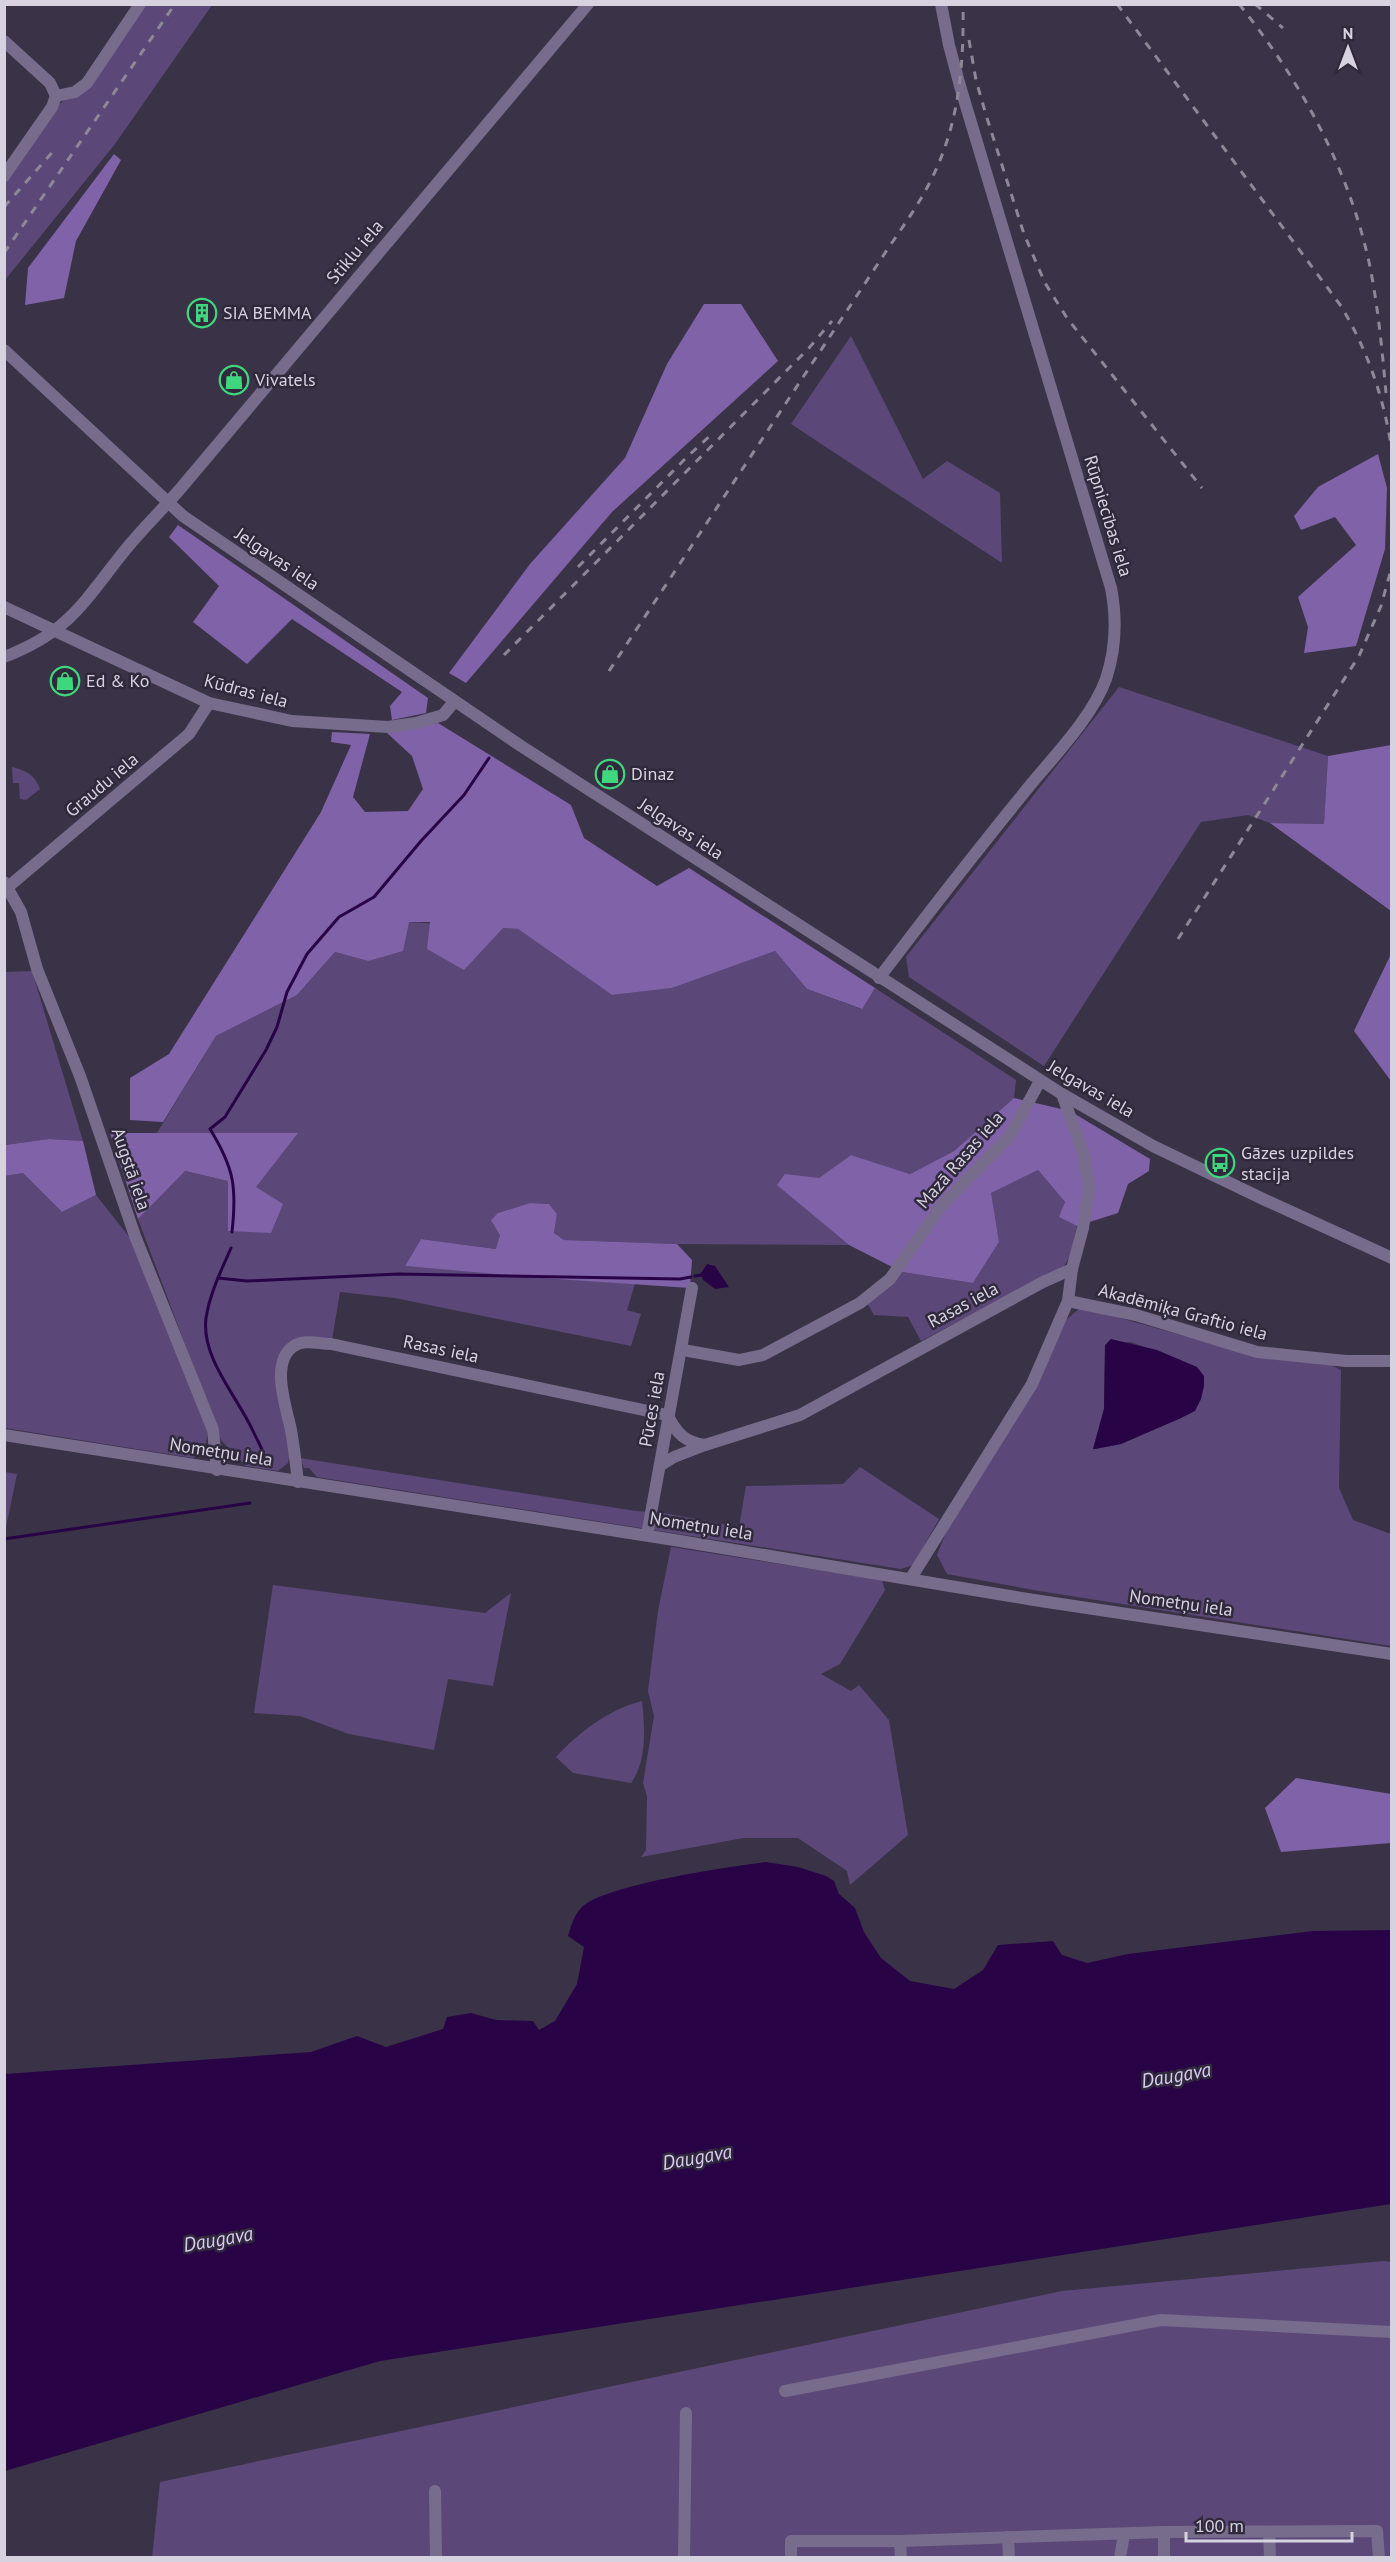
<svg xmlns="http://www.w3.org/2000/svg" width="1396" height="2562" font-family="'PT Sans',sans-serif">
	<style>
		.green { fill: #5b4878; fill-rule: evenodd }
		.forest { fill: #8062a9 }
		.water { fill: #280446 }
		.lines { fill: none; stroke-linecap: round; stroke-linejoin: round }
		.stream { stroke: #280446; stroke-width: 3 }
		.minor { stroke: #786c8c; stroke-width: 12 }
		.rail { stroke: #8d8798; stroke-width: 3; stroke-dasharray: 8 8; stroke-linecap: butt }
		.labels { text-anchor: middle; stroke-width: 5; stroke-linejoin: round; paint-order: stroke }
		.street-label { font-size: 18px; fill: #d6d2df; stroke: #30293c }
		.poi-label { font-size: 18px; fill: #d6d2df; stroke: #30293c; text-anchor: start }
		.water-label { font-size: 20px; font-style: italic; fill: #d8caf1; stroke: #30293c }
	</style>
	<rect width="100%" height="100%" fill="#3a3347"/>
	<g class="green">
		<polygon points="143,5 212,5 115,144 5,280 5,179 57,106 68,97"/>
		<polygon points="851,336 923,479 947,461 1000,493 1002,563 791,424"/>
		<polygon points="1119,687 1328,756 1324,824 1270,823 1248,815 1201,822 1044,1066 909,977 906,957"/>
		<path d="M12,767C27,771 35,775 40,789L26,800L20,799L19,783H13Z"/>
		<polygon points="409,922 518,929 612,995 672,988 775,951 807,989 861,1009 875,988 1016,1080 1014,1098 954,1151 910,1174 851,1155 819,1178 778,1185 849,1245 677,1244 564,1240 554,1233 557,1214 549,1204 530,1203 498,1213 500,1235 497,1249 421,1239 405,1266 635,1284 627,1310 641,1314 631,1346 395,1298 340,1292 332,1340 283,1351 290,1453 288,1463 278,1471 246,1466 221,1440 138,1219 184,1171 255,1187 297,1134 157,1133 216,1036 297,995 335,952 368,961"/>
		<polygon points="32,971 83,1141 49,1139 5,1145 5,972"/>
		<polygon points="1038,1170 1065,1202 1060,1217 1077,1226 1070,1256 1064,1266 921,1341 908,1317 874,1315 867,1303 902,1272 973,1283 999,1242 990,1193"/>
		<path d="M23,1173L62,1212L96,1195L130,1238L207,1426C208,1441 206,1449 193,1458L5,1428V1176Z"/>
		<path d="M1081,1307L1248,1354L1331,1365L1341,1370L1339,1488L1353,1520L1391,1534V1646L1039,1591L947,1574L937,1555L949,1525L1066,1320ZM1131,1342L1197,1367L1181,1418L1121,1444L1095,1449H1093L1104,1409L1105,1345Z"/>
		<polygon points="300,1458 636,1511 663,1513 739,1527 746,1486 843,1484 860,1467 939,1519 913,1565 901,1569 317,1477 309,1468 304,1468"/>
		<polygon points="5,1472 17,1474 5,1532 4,1472"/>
		<polygon points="671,1547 882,1580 885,1590 840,1664 821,1674 851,1691 859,1685 889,1720 908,1835 850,1885 847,1871 798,1838 743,1838 641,1857 646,1850 647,1796 643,1783 654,1716 648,1691 658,1611"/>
		<polygon points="273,1585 485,1613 511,1593 493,1686 448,1679 434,1750 349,1734 300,1716 254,1713"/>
		<path d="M642,1701C645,1728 647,1761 631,1783L573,1773L556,1757C578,1733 609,1709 642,1701Z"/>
		<polygon points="1384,2261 1391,2262 1391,2557 152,2558 160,2482 1062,2291"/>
	</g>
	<g class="forest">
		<polygon points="114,154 121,160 76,241 64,298 25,305 28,268"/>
		<polygon points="704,304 741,304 778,361 612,512 466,683 449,673 530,564 625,458 667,364"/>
		<polygon points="1378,454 1387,488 1385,549 1356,646 1304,653 1308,627 1298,597 1356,545 1335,517 1301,530 1294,516 1318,487"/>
		<polygon points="178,525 428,698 426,713 392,720 390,706 402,692 292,619 247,664 193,622 219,586 169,537"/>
		<polygon points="438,723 571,805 584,838 657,886 689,868 875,988 862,1009 807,989 775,951 672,988 612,995 518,929 503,928 464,970 427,949 430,922 409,922 403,951 368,961 335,952 297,995 216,1036 163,1122 130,1120 130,1078 169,1054 321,812 351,745 331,742 332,732 370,734 353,797 365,812 408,811 423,789 412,756 386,732"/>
		<polygon points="1391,745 1392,745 1391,911 1270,823 1324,824 1328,756"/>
		<polygon points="1391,954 1391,1081 1354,1031"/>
		<polygon points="1014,1098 1070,1111 1150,1159 1149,1171 1128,1184 1118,1213 1077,1226 1059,1217 1065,1202 1038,1170 991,1193 999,1242 973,1283 902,1272 849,1245 777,1185 785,1174 819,1178 851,1155 910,1174 954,1151"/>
		<polygon points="110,1133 298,1133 256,1187 283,1204 271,1233 228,1231 228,1181 185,1171 138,1219"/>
		<polygon points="49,1139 83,1141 96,1195 62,1212 23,1173 5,1176 5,1145"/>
		<polygon points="530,1203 549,1204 557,1214 554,1233 564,1240 677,1244 692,1260 690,1288 542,1278 405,1266 421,1239 496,1249 500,1235 491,1220 498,1213"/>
		<polygon points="1296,1778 1391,1794 1391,1843 1281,1852 1265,1808"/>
	</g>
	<g class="water">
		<polygon points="707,1264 715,1266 729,1287 715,1289 703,1280 701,1273"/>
		<polygon points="1111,1339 1157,1350 1197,1367 1204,1376 1204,1386 1201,1399 1195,1411 1181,1418 1121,1444 1095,1449 1093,1449 1104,1409 1105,1345"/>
		<path d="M766,1862L798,1867L826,1876L834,1881L839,1894L855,1908L864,1932L881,1958L910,1981L954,1989L983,1970L998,1945L1053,1941L1062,1955L1087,1963L1128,1954L1313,1931L1391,1930V2204L380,2361L5,2471V2074L311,2052L357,2036L386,2047L443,2029L447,2017L471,2013L496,2020L533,2021L539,2030L555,2021L577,1984L584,1947L568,1936C571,1926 574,1915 582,1907C607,1884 729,1867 766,1862Z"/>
	</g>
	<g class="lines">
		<g class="stream">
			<path d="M232,1232C237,1187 234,1168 210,1129L225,1117L266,1050L277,1027L287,992L307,954L339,917L374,897L421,841L464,795L489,758"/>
			<path d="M231,1248C221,1271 210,1293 206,1318C201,1358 237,1396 253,1431C258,1442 266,1453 264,1465"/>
			<polyline points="695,1276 701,1275"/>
			<polyline points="218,1278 247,1281 398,1274 680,1279 691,1277"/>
			<polyline points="4,1539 250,1503"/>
		</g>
		<g class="minor">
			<polyline points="4,41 50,83 56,96"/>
			<polyline points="56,96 75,92 87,83 140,4"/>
			<polyline points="4,176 52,107 56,96"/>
			<polyline points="4,350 183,516 521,746 1062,1094 1153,1146 1263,1199 1392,1258"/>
			<polyline points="4,607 209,703 292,721 388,727 416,723 443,715 454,702"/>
			<path d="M4,657C70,632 84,601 126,549C143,528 163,509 181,488L588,4"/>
			<polyline points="4,882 21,912 37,969 80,1076 135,1236 213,1430 217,1470"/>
			<polyline points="8,887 189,734 209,703"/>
			<path d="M879,978C926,916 974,854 1023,794C1050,760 1091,720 1106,679C1116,649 1117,619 1111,588L960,86L949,45L941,4"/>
			<polyline points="1068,1301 1136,1315 1257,1352 1346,1361 1392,1361"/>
			<polyline points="683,1350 739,1360 763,1355 860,1303 890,1279 942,1205 1010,1136 1040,1081"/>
			<polyline points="4,1435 668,1539 1034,1600 1392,1654"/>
			<polyline points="705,1445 800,1415 1043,1282 1072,1269"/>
			<path d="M661,1465L674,1457L705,1445C685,1442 677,1434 668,1416"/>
			<path d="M298,1482C296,1465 294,1447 291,1430C287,1409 269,1362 294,1346C304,1339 319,1344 331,1344L667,1415"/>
			<polyline points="647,1535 692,1288"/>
			<polyline points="911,1578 1032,1384 1068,1301 1072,1269 1083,1228 1089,1188 1084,1155 1062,1094"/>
			<polyline points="785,2391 1161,2320 1392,2332"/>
			<polyline points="435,2491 436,2558"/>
			<polyline points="1164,2532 1164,2558"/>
			<polyline points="1269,2532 1270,2558"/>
			<polyline points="1008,2537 1009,2558"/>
			<polyline points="900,2541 901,2558"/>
			<polyline points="684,2558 686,2413"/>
			<polyline points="791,2558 791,2541 900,2541 1164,2532 1377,2531 1379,2558"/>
			<polyline points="1120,2558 1124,2534"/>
		</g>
		<g class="rail">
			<path d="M1117,4L1341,306C1368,351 1384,398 1392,451"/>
			<path d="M1239,4C1300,80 1348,167 1369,262C1378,305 1382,349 1386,393"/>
			<polyline points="1255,4 1283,28"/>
			<polyline points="969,40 976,80 986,115 1024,234 1045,283 1067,318 1202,488"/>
			<polyline points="4,207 57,147"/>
			<polyline points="4,253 175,4"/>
			<polyline points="578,567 687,457 712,434"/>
			<polyline points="504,655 809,348 832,321"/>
			<path d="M609,671L887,250C902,228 917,207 929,184C959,127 964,67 963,4"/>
			<polyline points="1178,939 1359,656 1381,606 1392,566"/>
		</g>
	</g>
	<defs>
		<g id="building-ring" transform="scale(1.5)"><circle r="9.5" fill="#30293c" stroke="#3fd77d" stroke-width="1.5"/><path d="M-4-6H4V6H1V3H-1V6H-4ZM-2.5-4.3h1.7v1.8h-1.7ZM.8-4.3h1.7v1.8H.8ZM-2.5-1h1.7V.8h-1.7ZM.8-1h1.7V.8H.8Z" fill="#3fd77d"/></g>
		<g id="shop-ring" transform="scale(1.5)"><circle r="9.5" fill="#30293c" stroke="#3fd77d" stroke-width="1.5"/><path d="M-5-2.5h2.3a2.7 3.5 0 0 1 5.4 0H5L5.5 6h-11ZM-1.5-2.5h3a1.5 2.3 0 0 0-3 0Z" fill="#3fd77d"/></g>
		<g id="bus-ring" transform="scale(1.5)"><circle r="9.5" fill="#30293c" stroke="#3fd77d" stroke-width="1.5"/><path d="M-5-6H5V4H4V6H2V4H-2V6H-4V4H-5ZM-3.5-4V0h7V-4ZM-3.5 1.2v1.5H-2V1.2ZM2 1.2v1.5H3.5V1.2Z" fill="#3fd77d"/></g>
	</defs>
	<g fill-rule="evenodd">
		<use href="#building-ring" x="202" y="313"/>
		<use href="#shop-ring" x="234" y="380"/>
		<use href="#shop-ring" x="65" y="681"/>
		<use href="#shop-ring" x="610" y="774"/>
		<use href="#bus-ring" x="1220" y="1163"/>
	</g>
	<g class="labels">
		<g class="street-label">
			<text transform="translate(355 252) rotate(-50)" y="6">Stiklu iela</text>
			<text transform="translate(1108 516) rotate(73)" y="6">Rūpniecības iela</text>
			<text transform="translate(277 559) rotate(34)" y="6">Jelgavas iela</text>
			<text transform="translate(246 691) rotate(15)" y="6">Kūdras iela</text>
			<text transform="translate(102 785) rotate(-40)" y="6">Graudu iela</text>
			<text transform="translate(681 829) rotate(33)" y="6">Jelgavas iela</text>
			<text transform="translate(1091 1089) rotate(30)" y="6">Jelgavas iela</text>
			<text transform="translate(960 1160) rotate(-49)" y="6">Mazā Rasas iela</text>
			<text transform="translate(131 1169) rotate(71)" y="6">Augstā iela</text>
			<text transform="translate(963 1305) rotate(-28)" y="6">Rasas iela</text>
			<text transform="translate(1183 1312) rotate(15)" y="6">Akadēmiķa Graftio iela</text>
			<text transform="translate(441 1349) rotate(12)" y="6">Rasas iela</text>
			<text transform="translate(652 1409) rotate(-80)" y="6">Pūces iela</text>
			<text transform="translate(221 1452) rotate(9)" y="6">Nometņu iela</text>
			<text transform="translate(701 1526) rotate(9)" y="6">Nometņu iela</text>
			<text transform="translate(1181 1603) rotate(8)" y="6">Nometņu iela</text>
		</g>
		<g class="poi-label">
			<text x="223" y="319">SIA BEMMA</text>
			<text x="255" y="386">Vivatels</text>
			<text x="86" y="687">Ed &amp; Ko</text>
			<text x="631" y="780">Dinaz</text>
			<text x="1241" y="1159">Gāzes uzpildes<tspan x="1241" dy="21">stacija</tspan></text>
		</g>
		<g class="water-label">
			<text transform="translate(1176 2075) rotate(-10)" y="7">Daugava</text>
			<text transform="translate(697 2157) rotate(-10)" y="7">Daugava</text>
			<text transform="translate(218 2239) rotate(-10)" y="7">Daugava</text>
		</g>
	</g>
	<rect width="1396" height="2562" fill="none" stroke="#d6d2df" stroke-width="12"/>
	<g transform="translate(1348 48)" stroke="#30293c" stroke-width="4.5" paint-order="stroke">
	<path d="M0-4.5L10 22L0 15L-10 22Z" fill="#d6d2df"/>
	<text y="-9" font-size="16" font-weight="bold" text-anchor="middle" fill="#d6d2df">N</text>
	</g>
	<path d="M1186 2532v9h166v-9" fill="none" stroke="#d6d2df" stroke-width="3"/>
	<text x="1195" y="2532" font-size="18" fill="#d6d2df" stroke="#30293c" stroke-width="4.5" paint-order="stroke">100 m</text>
</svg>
